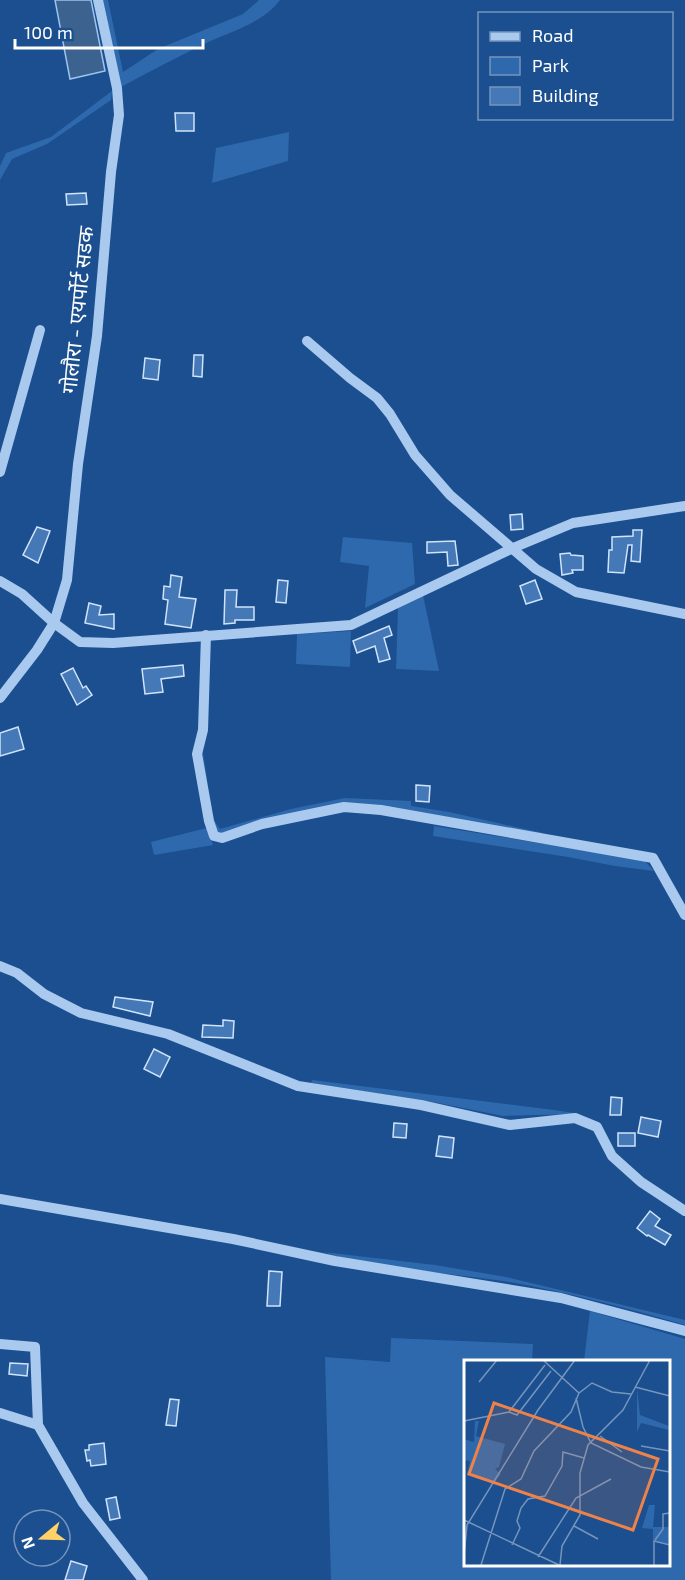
<svg xmlns="http://www.w3.org/2000/svg" width="685" height="1580" font-family="'Exo 2','Noto Sans Devanagari',sans-serif">
	<style>
		.green { fill: #2e69ad }
		.water { fill: #3c6290; stroke: #9cc4f0; stroke-width: 1.5 }
		.building { fill: #4478b7; stroke: #cfe3fa; stroke-width: 1.5 }
		.lines { fill: none; stroke-linecap: round; stroke-linejoin: round }
		.minor { stroke: #a9c9ee; stroke-width: 10 }
		.labels { text-anchor: middle; stroke-width: 6; stroke-linejoin: round; paint-order: stroke }
		.street-label { font-size: 21px; fill: #fff; stroke: #1b4f8f }
		.inset-road { fill: none; stroke: #7695bc; stroke-width: 1.5 }
		.view { fill: #ee8249; fill-opacity: 0.15; stroke: #ee8249; stroke-width: 3 }
		.inset-edge { fill: none; stroke: #fff; stroke-width: 3 }
	</style>
	<rect width="100%" height="100%" fill="#1b4f8f"/>
	<g class="green">
		<path d="M103,0H108L123,72L158,49L243,14L259,0H280C262,24 229,32 204,44C176,58 148,72 121,87Z"/>
		<polygon points="112,91 111,100 47,144 12,159 0,180 0,166 6,153 51,137"/>
		<polygon points="289,132 288,161 212,183 216,148"/>
		<polygon points="343,537 412,543 415,584 365,608 369,566 340,562"/>
		<polygon points="423,595 439,671 396,669 398,608"/>
		<polygon points="351,631 350,667 296,664 297,634"/>
		<polygon points="202,746 213,819 220,829 291,809 345,798 411,801 411,806 449,812 543,833 527,833 344,804 222,835 215,832 200,755"/>
		<polygon points="434,826 644,860 654,871 615,866 568,857 433,836"/>
		<polygon points="207,828 213,845 154,855 151,842"/>
		<polygon points="312,1080 554,1110 580,1114 503,1116 433,1102 311,1083"/>
		<path d="M323,1252L435,1265L506,1277L685,1320V1325C626,1308 564,1291 503,1281C443,1272 381,1270 323,1252Z"/>
		<polygon points="590,1311 685,1339 685,1580 331,1580 325,1357 390,1362 391,1338 533,1344 532,1361 466,1361 466,1564 668,1564 668,1361 584,1361"/>
	</g>
	<polygon class="water" points="55,0 91,0 105,71 70,79"/>
	<g class="building">
		<polygon points="175,113 194,113 194,131 176,131"/>
		<polygon points="86,193 87,204 67,205 66,194"/>
		<polygon points="194,355 203,355 202,377 193,376"/>
		<polygon points="145,358 160,360 158,380 143,378"/>
		<polygon points="522,514 523,529 511,530 510,515"/>
		<polygon points="37,527 50,531 38,563 23,555"/>
		<polygon points="633,530 642,530 640,562 631,561 632,545 628,545 624,573 608,572 609,550 612,550 612,537 633,536"/>
		<polygon points="455,541 458,565 448,566 447,552 427,553 427,542"/>
		<polygon points="570,553 571,555 583,556 583,570 572,570 573,573 562,575 560,554"/>
		<polygon points="171,575 182,577 179,597 196,599 191,628 165,624 168,600 163,599 164,586 170,587"/>
		<polygon points="278,580 288,581 286,603 276,602"/>
		<polygon points="535,580 542,599 526,604 520,586"/>
		<polygon points="225,590 237,590 236,607 254,607 254,620 235,620 235,623 224,624"/>
		<polygon points="89,603 101,606 99,615 114,614 114,629 85,623"/>
		<polygon points="389,626 392,635 384,638 390,659 379,662 375,646 357,653 353,641"/>
		<polygon points="183,665 184,676 161,679 163,692 145,694 142,669"/>
		<polygon points="73,668 83,688 86,686 92,695 77,705 61,674"/>
		<polygon points="18,727 24,749 0,756 0,733"/>
		<polygon points="416,785 430,786 429,802 416,801"/>
		<polygon points="115,997 153,1002 150,1016 113,1007"/>
		<polygon points="223,1020 234,1021 233,1038 202,1037 203,1025 223,1026"/>
		<polygon points="154,1049 170,1057 160,1077 144,1069"/>
		<polygon points="611,1097 622,1098 621,1115 610,1115"/>
		<polygon points="641,1117 661,1121 658,1137 638,1133"/>
		<polygon points="394,1123 407,1124 406,1138 393,1137"/>
		<rect x="618" y="1133" width="17" height="13"/>
		<polygon points="439,1136 454,1138 452,1158 436,1156"/>
		<polygon points="650,1211 660,1219 655,1226 671,1235 665,1245 648,1235 647,1236 637,1228"/>
		<polygon points="269,1271 282,1272 280,1306 267,1306"/>
		<polygon points="10,1363 28,1364 27,1376 9,1374"/>
		<polygon points="170,1399 179,1400 176,1426 166,1425"/>
		<polygon points="104,1443 106,1464 91,1466 90,1460 87,1461 85,1450 89,1450 89,1445"/>
		<polygon points="116,1497 120,1518 110,1520 106,1499"/>
		<polygon points="71,1561 87,1566 83,1580 65,1580"/>
	</g>
	<g class="lines">
		<g class="minor">
			<polyline points="307,341 350,378 377,398 390,414 415,455 450,495 536,569 576,592 685,614"/>
			<polyline points="0,472 40,330"/>
			<polyline points="0,581 22,594 54,623 80,642 113,643 351,625 513,548 573,523 685,506"/>
			<polyline points="206,635 203,730 197,754 209,821 214,836 222,838 262,824 344,807 381,810 653,858 685,915"/>
			<polyline points="0,698 37,650 54,623 67,580 78,464 97,336 111,172 119,115 117,88 98,0"/>
			<polyline points="0,966 17,973 44,994 81,1013 168,1034 298,1086 421,1105 510,1125 575,1118 597,1127 612,1156 641,1182 685,1211"/>
			<polyline points="0,1199 233,1239 335,1261 561,1298 685,1331"/>
			<polyline points="0,1344 35,1347 38,1425 83,1503 143,1580"/>
			<polyline points="0,1413 38,1425"/>
		</g>
	</g>
	<g class="labels">
		<g class="street-label">
			<text transform="translate(78 310) rotate(-84)" y="7">गोलौरा - एयर्पोर्ट सडक</text>
		</g>
	</g>
	<g transform="translate(464 1360)">
		<rect width="206" height="206" fill="#1b4f8f"/>
		<path d="M173,28L176,55L205,66V70L177,63L173,72ZM11,61H15L12,76L41,84L35,107L31,109L37,114L30,123L3,114L6,101L0,100V79L10,82ZM185,145H191L189,167H204L205,164V184L189,180V169L178,168Z" fill="#2e69ad"/>
		<path class="inset-road" d="M79,0L115,33L128,23L148,32L167,34M15,22L33,0M171,27L206,36M112,38L119,67L127,83L177,107L206,112M45,52L81,5M0,61L45,52L53,55L87,11M136,76L158,92M177,86L206,91M0,160L95,205M110,166L134,179M191,180L199,169V154L206,153M48,185L56,168L53,161L57,148L64,139L81,136L98,106L99,92L120,98M0,195L3,165L74,50L111,0M74,197L112,138L147,119M17,205L41,129L57,119L70,91L107,52L115,33M96,205L98,186L116,155V113L124,85L159,50L186,0M190,205V181L206,185"/>
		<path class="view" d="M30,43L194,99L169,170L5,114Z"/>
		<rect width="206" height="206" class="inset-edge"/>
	</g>
	<rect x="478" y="12" width="195" height="108" fill="#1b4f8f" stroke="#7695bc" stroke-width="1.5"/>
	<rect x="490" y="32" width="30" height="9" fill="#a9c9ee" stroke="#7695bc" stroke-width="1.5"/>
	<text x="532" y="42" font-size="18" fill="#ffffff">Road</text>
	<rect x="490" y="57" width="30" height="18" fill="#2e69ad" stroke="#7695bc" stroke-width="1.5"/>
	<text x="532" y="72" font-size="18" fill="#ffffff">Park</text>
	<rect x="490" y="87" width="30" height="18" fill="#4478b7" stroke="#7695bc" stroke-width="1.5"/>
	<text x="532" y="102" font-size="18" fill="#ffffff">Building</text>
	<g transform="translate(42 1538) rotate(251)"><circle r="28" fill="#1b4f8f" stroke="#7695bc" stroke-width="1.5"/>
	<path d="M0-4.5L10 22L0 15L-10 22Z" fill="#ffd166"/>
	<text y="-9" font-size="16" font-weight="bold" text-anchor="middle" fill="#ffffff">N</text>
	</g>
	<path d="M15 39v9h188v-9" fill="none" stroke="#ffffff" stroke-width="3"/>
	<text x="24" y="39" font-size="18" fill="#ffffff" stroke="#1b4f8f" stroke-width="4.5" paint-order="stroke">100 m</text>
</svg>
